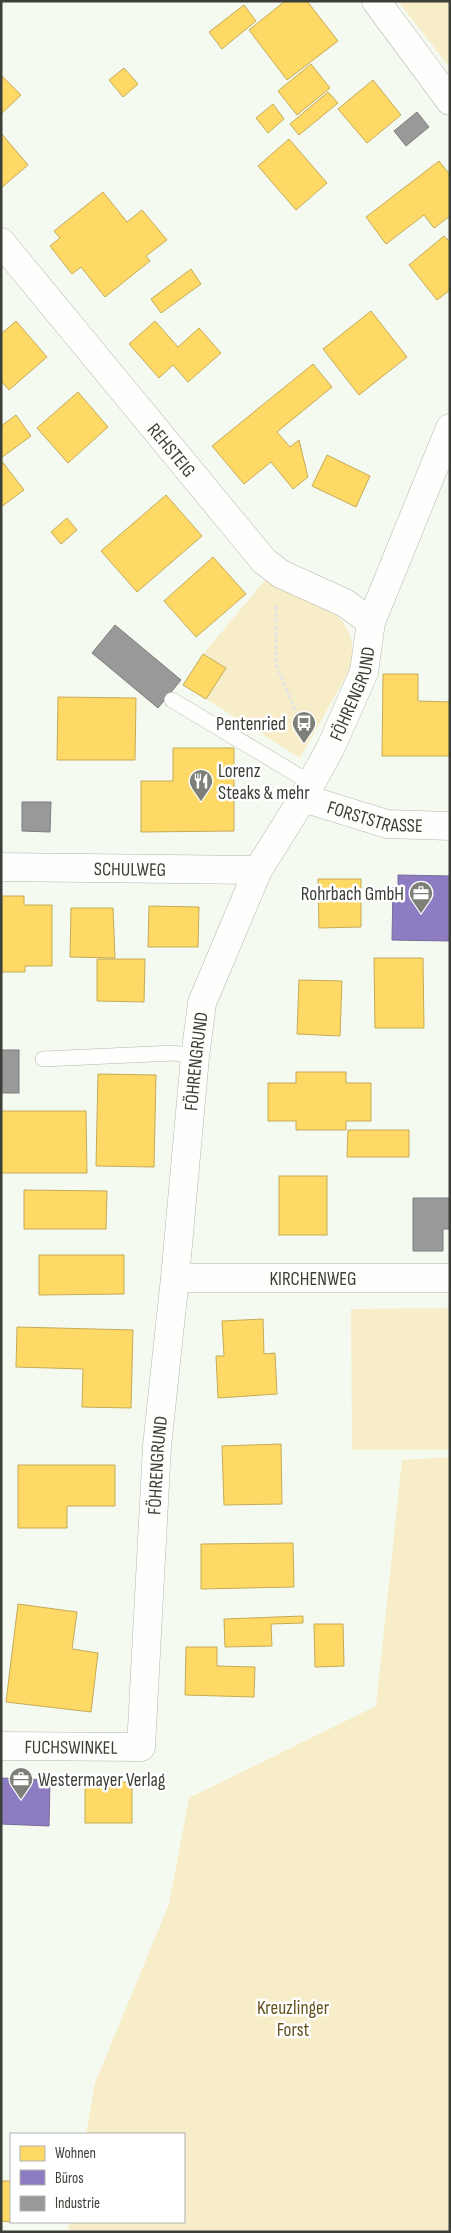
<svg xmlns="http://www.w3.org/2000/svg" width="451" height="2233" font-family="'Sofia Sans Condensed',sans-serif">
	<style>
		.green { fill: #f7edc9 }
		.homes { fill: #ffd966; stroke: #c4ab58 }
		.offices { fill: #8e7cc3; stroke: #756a99 }
		.industry { fill: #999; stroke: #7d7e7c }
		.lines { fill: none; stroke-linecap: round; stroke-linejoin: round }
		.lane-casing { stroke: #b4b7b0; stroke-width: 16 }
		.street-casing { stroke: #b4b7b0; stroke-width: 29 }
		.path { stroke: #e3e5e3; stroke-width: 3; stroke-dasharray: 4 2.5; stroke-linecap: butt }
		.lane { stroke: #fefefd; stroke-width: 15 }
		.street { stroke: #fefefd; stroke-width: 28 }
		.labels { text-anchor: middle; stroke-width: 5; stroke-linejoin: round; paint-order: stroke }
		.street-label { font-size: 19px; fill: #3b3f38; stroke: #fff }
		.poi-label { font-size: 19px; fill: #3b3f38; stroke: #fff; text-anchor: end }
		.park-label { font-size: 19px; fill: #64511b; stroke: #fff }
	</style>
	<rect width="100%" height="100%" fill="#f5faf1"/>
	<g class="green">
		<polygon points="398,1 450,1 450,68"/>
		<path d="M266,579C309,598 369,613 348,673L300,758L206,699L226,668L204,653Z"/>
		<polygon points="450,1308 450,1450 352,1450 351,1309"/>
		<polygon points="450,1457 450,2232 68,2232 69,2222 184,2222 184,2134 86,2134 95,2083 169,1904 189,1798 376,1706 402,1460"/>
	</g>
	<g class="homes">
		<polygon points="285,1 307,1 338,41 287,80 249,30"/>
		<polygon points="244,5 256,21 222,49 209,32"/>
		<polygon points="311,64 330,88 297,115 278,91"/>
		<polygon points="124,68 138,84 123,97 109,80"/>
		<polygon points="1,75 21,95 1,114"/>
		<polygon points="373,80 401,115 367,143 338,109"/>
		<polygon points="328,92 338,103 299,135 290,124"/>
		<polygon points="273,104 284,119 268,133 256,118"/>
		<polygon points="1,133 28,165 1,188"/>
		<polygon points="289,139 327,183 296,210 258,166"/>
		<polygon points="439,161 450,175 450,216 434,228 424,215 386,244 366,217"/>
		<polygon points="103,192 127,222 142,210 167,240 146,256 150,261 105,297 81,267 72,274 50,246 60,238 54,231"/>
		<polygon points="444,236 450,242 450,290 437,300 409,265"/>
		<polygon points="191,269 201,284 161,313 151,299"/>
		<polygon points="371,311 407,357 359,395 323,349"/>
		<polygon points="16,321 47,357 9,390 1,381 1,334"/>
		<polygon points="155,321 178,347 199,328 221,353 188,382 173,365 159,378 129,344"/>
		<polygon points="313,364 332,387 277,432 290,447 299,440 308,477 293,489 271,462 244,484 212,446"/>
		<polygon points="78,392 108,427 68,463 37,428"/>
		<polygon points="16,415 31,436 1,458 1,426"/>
		<polygon points="327,455 370,476 356,507 312,486"/>
		<polygon points="1,460 24,490 1,507"/>
		<polygon points="166,495 202,536 137,592 101,551"/>
		<polygon points="67,518 77,530 61,544 51,532"/>
		<polygon points="213,557 246,594 196,637 164,601"/>
		<polygon points="203,654 226,668 206,699 183,685"/>
		<polygon points="383,674 418,674 418,701 450,702 450,756 382,756"/>
		<polygon points="58,697 136,698 135,760 57,760"/>
		<polygon points="173,748 234,748 234,831 141,832 141,781 173,781"/>
		<polygon points="318,879 361,879 361,927 319,928"/>
		<rect x="1" y="896" width="1" height="76"/>
		<polygon points="2,896 24,896 24,905 52,905 52,966 25,966 25,972 2,972"/>
		<polygon points="149,906 199,907 198,947 148,947"/>
		<polygon points="71,908 113,908 115,958 70,957"/>
		<polygon points="374,958 423,958 424,1028 375,1028"/>
		<polygon points="97,959 145,959 144,1002 97,1001"/>
		<polygon points="299,980 342,981 340,1036 297,1034"/>
		<polygon points="296,1072 346,1072 346,1083 371,1083 371,1121 346,1121 346,1130 296,1130 296,1121 268,1121 268,1083 296,1083"/>
		<polygon points="98,1074 156,1075 154,1167 96,1166"/>
		<polygon points="1,1111 86,1111 87,1173 1,1173"/>
		<polygon points="348,1130 409,1130 409,1157 347,1157"/>
		<rect x="279" y="1176" width="48" height="59"/>
		<polygon points="24,1190 107,1191 106,1229 24,1229"/>
		<polygon points="39,1255 124,1255 124,1294 39,1295"/>
		<polygon points="263,1319 264,1354 275,1353 277,1394 218,1398 216,1356 224,1356 222,1321"/>
		<polygon points="17,1327 133,1330 131,1408 82,1407 83,1369 16,1367"/>
		<polygon points="281,1444 282,1504 224,1505 222,1446"/>
		<polygon points="18,1465 115,1465 115,1506 67,1506 67,1528 18,1528"/>
		<polygon points="293,1543 294,1587 201,1589 201,1544"/>
		<polygon points="18,1604 77,1612 72,1649 98,1653 91,1712 6,1702"/>
		<polygon points="303,1616 303,1623 271,1624 272,1646 225,1647 224,1619"/>
		<polygon points="314,1624 343,1624 344,1666 315,1667"/>
		<polygon points="186,1647 217,1647 217,1666 255,1667 254,1697 185,1695"/>
		<rect x="85" y="1782" width="47" height="41"/>
		<polygon points="1,2181 11,2181 11,2222 1,2221"/>
	</g>
	<g class="offices">
		<polygon points="398,875 450,876 450,941 392,940 393,887 398,887"/>
		<polygon points="1,1778 50,1780 49,1826 1,1824"/>
	</g>
	<g class="industry">
		<polygon points="417,112 429,127 406,146 394,131"/>
		<polygon points="115,625 181,680 158,708 92,653"/>
		<polygon points="22,802 51,802 50,832 22,831"/>
		<rect x="1" y="1050" width="18" height="43"/>
		<polygon points="413,1198 450,1198 450,1229 443,1229 443,1251 413,1251"/>
	</g>
	<g class="lines">
		<g class="lane-casing">
			<g id="lane">
				<polyline points="172,700 311,783"/>
				<polyline points="43,1059 175,1053 195,1057"/>
			</g>
		</g>
		<g class="street-casing">
			<g id="street">
				<polyline points="376,1 450,101"/>
				<path id="s1" d="M1,242L264,561L281,574L345,603L371,622"/>
				<path id="s2" d="M303,798L387,824L450,826"/>
				<path id="s3" d="M1,867L258,870"/>
				<path id="s4" d="M175,1278H450"/>
				<path id="s5" d="M1,1746L141,1747L157,1446L175,1278L195,1057L202,1003L258,870L303,798L331,747L364,672L371,622L450,428"/>
			</g>
		</g>
		<polyline class="path" points="276,606 276,664 298,717 307,726"/>
		<use href="#lane" class="lane"/>
		<use href="#street" class="street"/>
	</g>
	<defs>
		<g id="bus-pin" transform="scale(1.25)"><path d="M0 17L-7.5 6A9.5 9.5 0 1 1 7.5 6Z" fill="#7c8079" stroke="#fff"/><path d="M-5-6H5V4H4V6H2V4H-2V6H-4V4H-5ZM-3.5-4V0h7V-4ZM-3.5 1.2v1.5H-2V1.2ZM2 1.2v1.5H3.5V1.2Z" fill="#fff"/></g>
		<g id="restaurant-pin" transform="scale(1.25)"><path d="M0 17L-7.5 6A9.5 9.5 0 1 1 7.5 6Z" fill="#7c8079" stroke="#fff"/><path d="M-5-6h1v4h1v-4h1v4h1v-4h1v5L-1.5 .5V6h-2V.5L-5-1ZM5-6V6H3V1.5H1.5Q1.5-4 5-6Z" fill="#fff"/></g>
		<g id="office-pin" transform="scale(1.25)"><path d="M0 17L-7.5 6A9.5 9.5 0 1 1 7.5 6Z" fill="#7c8079" stroke="#fff"/><path d="M-6-3h4V-5.5h4V-3h4V5H-6ZM-1-4.5V-3h2v-1.5ZM-6 0V1H6V0Z" fill="#fff"/></g>
	</defs>
	<g fill-rule="evenodd">
		<use href="#bus-pin" x="304" y="723"/>
		<use href="#restaurant-pin" x="201" y="781"/>
		<use href="#office-pin" x="421" y="893"/>
		<use href="#office-pin" x="21" y="1779"/>
	</g>
	<g class="labels">
		<g class="street-label">
			<text dy="7" stroke="none"><textPath href="#s1" startOffset="269">REHSTEIG</textPath></text>
			<text dy="7" stroke="none"><textPath href="#s5" startOffset="1232">FÖHRENGRUND</textPath></text>
			<text dy="7" stroke="none"><textPath href="#s2" startOffset="75">FORSTSTRASSE</textPath></text>
			<text dy="7" stroke="none"><textPath href="#s3" startOffset="129">SCHULWEG</textPath></text>
			<text dy="7" stroke="none"><textPath href="#s5" startOffset="828">FÖHRENGRUND</textPath></text>
			<text dy="7" stroke="none"><textPath href="#s4" startOffset="138">KIRCHENWEG</textPath></text>
			<text dy="7" stroke="none"><textPath href="#s5" startOffset="422">FÖHRENGRUND</textPath></text>
			<text dy="7" stroke="none"><textPath href="#s5" startOffset="70">FUCHSWINKEL</textPath></text>
		</g>
		<g class="poi-label">
			<text x="286" y="730">Pentenried</text>
			<text x="218" y="777" text-anchor="start">Lorenz<tspan x="218" dy="22">Steaks &amp; mehr</tspan></text>
			<text x="404" y="900">Rohrbach GmbH</text>
			<text x="38" y="1786" text-anchor="start">Westermayer Verlag</text>
		</g>
		<g class="park-label">
			<text x="293" y="2014">Kreuzlinger<tspan x="293" dy="22">Forst</tspan></text>
		</g>
	</g>
	<rect width="451" height="2233" fill="none" stroke="#3b3f38" stroke-width="5"/>
	<rect x="10" y="2133" width="175" height="90" fill="#ffffff" stroke="#b1b2af"/>
	<rect x="20" y="2146" width="25" height="15" fill="#ffd966" stroke="#b1b2af"/>
	<text x="55" y="2158" font-size="15" fill="#3b3f38">Wohnen</text>
	<rect x="20" y="2170" width="25" height="15" fill="#8e7cc3" stroke="#b1b2af"/>
	<text x="55" y="2183" font-size="15" fill="#3b3f38">Büros</text>
	<rect x="20" y="2196" width="25" height="15" fill="#999999" stroke="#b1b2af"/>
	<text x="55" y="2208" font-size="15" fill="#3b3f38">Industrie</text>
</svg>
